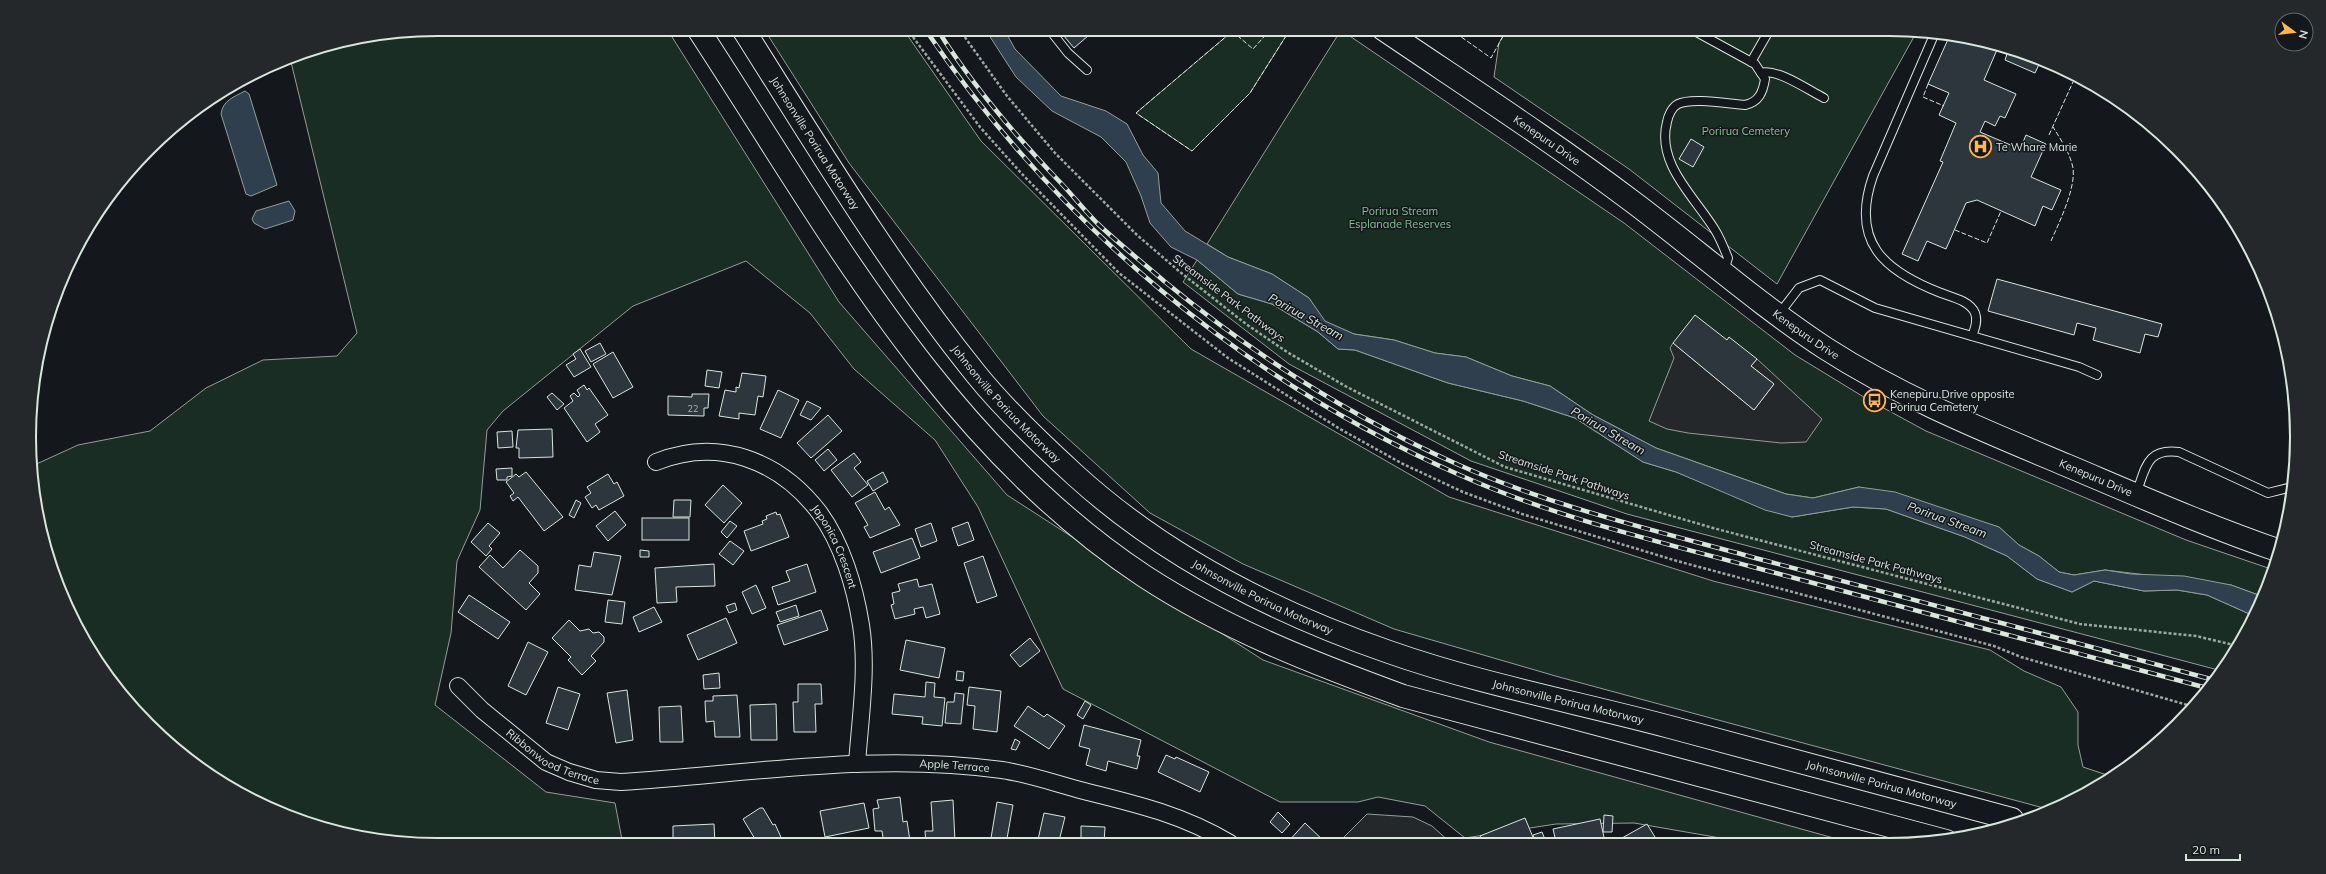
<svg xmlns="http://www.w3.org/2000/svg" width="2326" height="874" viewBox="0 0 2326 874" font-family="Mulish,sans-serif">
<style>
.green{fill:#1a2d24;stroke:#939e99}
.parking{fill:#24282b;stroke:#939e99}
.water{fill:#2f3f4d;stroke:#939e99}
.building{fill:#2c363c;stroke:#d8e6dc}
.lines{fill:none;stroke-linecap:round;stroke-linejoin:round}
.service-casing{stroke:#d8e6dc;stroke-width:10}
.minor-casing{stroke:#d8e6dc;stroke-width:18}
.secondary-casing{stroke:#d8e6dc;stroke-width:24}
.motorway-casing{stroke:#d8e6dc;stroke-width:24}
.path{stroke:#9da8a2;stroke-width:2.5;stroke-dasharray:3 2;stroke-linecap:butt}
.service{stroke:#14181c;stroke-width:8}
.minor{stroke:#14181c;stroke-width:16}
.secondary{stroke:#14181c;stroke-width:22}
.motorway{stroke:#14181c;stroke-width:22}
.rail-casing{stroke:#d8e6dc;stroke-width:4.5}
.rail{stroke:#14181c;stroke-width:3;stroke-dasharray:9;stroke-linecap:butt}
.fence{stroke:#d8e6dc;stroke-width:1;stroke-dasharray:5 2;stroke-linecap:butt}
.labels{text-anchor:middle;stroke-width:3;stroke-linejoin:round;paint-order:stroke}
.number-label{font-size:9px;fill:#adbab4}
.park-label{font-size:11px;fill:#8ac095;stroke:#14181c}
.street-label{font-size:11px;fill:#d8e6dc;stroke:#14181c}
.poi-label{font-size:11px;fill:#d8e6dc;stroke:#14181c;text-anchor:start}
.water-label{font-size:12px;font-style:italic;fill:#d8e6dc;stroke:#14181c}
.rim{fill:none;stroke:#d8e6dc;stroke-width:2}
</style>
<rect width="100%" height="100%" fill="#14181c"/>
<g class="green">
<path d="M437 29H667L839 302 1007 495 1263 660 1489 742 1848 842H1732V840L1634 823 1556 824 1465 838 1425 806 1378 797 1358 802H1280L1063 689 978 507 935 440 854 369 810 313 746 261 633 306 503 411 487 430 480 510 457 561 451 633 435 705 546 792 615 803 623 845H437L331 831 256 803 189 761 130 706 98 663 60 593 37 517 30 467 78 445 150 431 206 388 263 360 337 356 357 333 290 58C337 37 387 34 437 29Z"/>
<polygon points="764,29 903,29 981,141 1191,349 1449,497 1713,581 1990,650 2024,671 2061,687 2078,712 2078,745 2083,767 2110,776 2069,803 2051,810 1559,677 1394,629 1243,564 1150,513 1043,416 849,163"/>
<polygon points="1235,29 1277,29 1286,36 1250,93 1192,151 1136,113"/>
<polygon points="1507,29 1889,29 1916,33 1777,284 1629,169 1494,77 1499,43"/>
<polygon points="1341,30 1624,223 1795,355 1867,399 1926,431 2186,540 2274,570 2264,597 2231,585 2105,570 2074,575 2059,572 2039,556 2019,545 1999,527 1859,487 1813,498 1786,494 1656,448 1593,415 1550,386 1512,376 1466,357 1435,353 1394,340 1354,334 1324,321 1309,298 1272,274 1228,257 1207,244"/>
<polygon points="1197,260 1238,294 1272,304 1318,332 1338,349 1355,350 1448,383 1523,401 1575,418 1643,462 1676,472 1792,517 1853,507 1886,509 1965,537 2007,556 2037,579 2072,592 2094,581 2144,591 2177,590 2207,595 2254,616 2228,663 2222,671 1627,514 1471,461 1289,364 1183,282"/>
</g>
<g class="parking">
<polygon points="1673,343 1754,410 1774,384 1751,366 1757,359 1822,419 1806,442 1781,443 1688,433 1667,429 1649,421 1674,358 1670,348"/>
<polygon points="1367,814 1413,817 1432,826 1451,843 1338,843"/>
</g>
<g class="water">
<polygon points="985,29 1004,29 1015,49 1061,96 1106,111 1127,124 1143,155 1158,173 1161,203 1185,231 1228,257 1272,274 1309,298 1325,321 1354,334 1394,340 1435,353 1466,357 1512,376 1550,386 1593,415 1656,448 1786,494 1813,498 1859,487 1895,492 1999,527 2019,545 2039,556 2059,572 2074,575 2105,570 2131,574 2184,576 2231,585 2264,597 2254,616 2207,595 2177,590 2144,591 2094,581 2072,592 2037,579 2007,556 1965,537 1886,509 1853,507 1792,517 1765,510 1676,472 1643,462 1575,418 1523,401 1448,383 1355,350 1338,349 1318,332 1272,304 1238,294 1197,260 1171,247 1150,223 1141,196 1126,162 1101,137 1052,111 1016,77"/>
<path d="M245 91 249 94 277 185 251 196 246 194 221 114C223 100 234 97 245 91Z"/>
<polygon points="289,201 295,211 293,220 265,229 254,223 252,219 256,211"/>
</g>
<g class="building">
<polygon points="1058,29 1096,29 1074,48"/>
<polygon points="1949,37 1999,45 1984,80 2016,94 2005,118 2000,116 1995,126 1985,121 1980,132 2020,149 2026,135 2046,144 2031,177 2061,190 2052,210 2043,206 2035,226 1977,200 1966,203 1946,249 1927,241 1918,261 1902,254 1943,162 1940,161 1956,123 1939,115 1949,93 1928,84"/>
<polygon points="2009,48 2041,60 2035,73 2005,60"/>
<polygon points="1691,139 1704,147 1693,167 1679,159"/>
<polygon points="1997,279 2162,324 2158,337 2145,334 2140,353 2093,340 2096,328 2077,323 2074,335 1988,311"/>
<polygon points="1695,315 1727,340 1729,337 1757,359 1751,366 1774,384 1754,410 1673,343"/>
<polygon points="600,343 606,354 591,362 585,351"/>
<polygon points="580,349 591,367 574,377 566,365 576,359 573,354"/>
<polygon points="613,352 633,387 613,398 593,364"/>
<polygon points="707,370 722,372 719,388 705,386"/>
<polygon points="742,373 766,376 763,397 758,396 755,415 739,413 739,419 719,416 725,390 736,392 736,387 739,388"/>
<polygon points="584,385 587,390 589,388 608,415 595,424 600,432 587,442 564,408 573,401 570,396 574,393 578,397 580,395 577,390"/>
<polygon points="778,390 799,400 781,438 760,429"/>
<polygon points="552,393 564,404 557,410 547,397"/>
<polygon points="692,394 709,394 708,408 704,408 704,416 668,415 668,396 692,397"/>
<polygon points="807,401 821,408 811,420 800,415"/>
<polygon points="828,415 842,431 811,458 797,443"/>
<polygon points="552,429 553,457 519,458 519,448 516,448 518,430"/>
<polygon points="512,431 513,447 498,448 497,432"/>
<polygon points="828,449 837,460 824,471 815,460"/>
<polygon points="854,453 861,462 854,468 868,485 852,497 831,470"/>
<polygon points="512,468 512,476 507,477 507,480 497,480 496,469"/>
<polygon points="526,472 563,517 544,531 518,497 513,501 510,496 514,493 506,482 516,474 519,477"/>
<polygon points="883,472 888,482 873,491 867,481"/>
<polygon points="608,474 614,484 617,482 624,496 599,510 596,505 592,508 585,497 591,493 587,487"/>
<polygon points="723,485 742,503 724,523 705,505"/>
<polygon points="875,492 885,510 889,507 900,525 870,538 864,527 868,525 855,503"/>
<polygon points="576,500 581,503 574,518 569,515"/>
<polygon points="674,500 691,500 690,517 673,517"/>
<polygon points="615,511 626,525 608,541 596,526"/>
<polygon points="776,512 777,515 780,514 789,537 751,551 744,531 763,524 762,521 767,519 766,516"/>
<rect x="642" y="518" width="47" height="22"/>
<polygon points="730,521 737,526 727,538 721,532"/>
<polygon points="968,522 974,540 958,546 952,528"/>
<polygon points="488,523 500,533 489,546 492,549 486,556 471,542"/>
<polygon points="931,523 937,541 921,547 915,529"/>
<polygon points="912,538 920,558 881,573 873,552"/>
<polygon points="730,541 744,551 733,565 719,554"/>
<polygon points="520,550 538,566 538,573 529,583 540,594 526,610 479,567 490,555 503,568"/>
<polygon points="640,550 649,551 649,557 640,557"/>
<polygon points="594,552 621,556 612,595 575,590 579,565 591,567"/>
<polygon points="983,556 997,596 977,603 964,563"/>
<polygon points="714,564 715,586 676,587 677,602 657,603 655,568"/>
<polygon points="807,564 816,592 778,605 772,587 790,581 786,571"/>
<polygon points="917,579 919,587 932,584 940,614 926,618 923,607 914,609 915,614 895,619 891,605 894,604 892,593 900,591 898,584"/>
<polygon points="756,585 766,608 752,614 742,592"/>
<polygon points="469,595 510,622 498,639 458,612"/>
<polygon points="608,600 625,602 622,624 605,622"/>
<polygon points="735,603 737,610 729,613 726,606"/>
<polygon points="796,605 799,616 780,622 776,612"/>
<polygon points="654,607 662,622 639,632 633,617"/>
<polygon points="821,610 828,630 784,645 777,625"/>
<polygon points="726,618 737,643 698,660 687,635"/>
<polygon points="569,620 580,631 589,629 593,633 599,632 604,637 604,642 591,656 596,661 582,675 568,660 571,657 552,638"/>
<polygon points="1030,638 1040,651 1020,667 1010,655"/>
<polygon points="906,640 945,648 939,678 900,670"/>
<polygon points="528,642 548,652 526,695 508,686"/>
<polygon points="957,671 964,672 963,681 956,680"/>
<polygon points="719,673 720,688 704,689 703,675"/>
<polygon points="926,682 935,683 934,697 945,698 942,726 922,724 923,717 892,714 894,694 925,697"/>
<polygon points="798,684 821,684 822,704 815,704 816,732 794,732 793,702 798,702"/>
<polygon points="558,687 580,694 568,730 546,723"/>
<polygon points="969,687 1001,691 997,732 973,729 975,706 967,705"/>
<polygon points="627,690 633,740 616,743 607,693"/>
<polygon points="955,693 964,694 961,724 945,723 947,702 954,702"/>
<polygon points="737,695 740,737 715,737 714,721 706,722 705,701 713,701 713,696"/>
<polygon points="1085,701 1091,705 1083,719 1077,715"/>
<polygon points="776,704 777,740 751,740 750,705"/>
<polygon points="681,706 683,742 660,742 659,707"/>
<polygon points="1028,706 1044,717 1047,714 1065,726 1049,749 1014,726"/>
<polygon points="1084,725 1141,740 1137,756 1140,756 1137,769 1108,761 1106,771 1086,765 1090,749 1079,746"/>
<polygon points="1015,739 1020,742 1016,750 1011,749"/>
<polygon points="1166,755 1175,759 1176,757 1209,772 1200,792 1158,772"/>
<polygon points="900,797 903,822 907,821 910,841 884,844 882,831 875,831 873,809 879,808 877,800"/>
<polygon points="953,800 955,842 926,844 925,831 933,831 931,802"/>
<polygon points="997,802 1013,805 1006,844 990,844"/>
<polygon points="864,803 869,828 825,837 820,811"/>
<polygon points="760,808 763,808 773,825 775,824 784,844 758,844 743,819"/>
<polygon points="1278,812 1290,824 1282,833 1270,822"/>
<polygon points="1044,813 1065,817 1059,841 1068,844 1037,844"/>
<polygon points="1604,815 1613,816 1612,832 1603,832"/>
<polygon points="1525,818 1535,842 1483,843 1480,836"/>
<polygon points="1600,819 1605,842 1556,842 1553,829"/>
<polygon points="1305,823 1326,843 1288,842"/>
<polygon points="714,824 715,844 673,844 673,826"/>
<polygon points="1647,824 1658,842 1624,842 1622,838"/>
<polygon points="1081,826 1105,827 1104,843 1081,843"/>
<polygon points="1542,832 1546,842 1536,842 1533,835"/>
</g>
<g class="lines">
<defs>
<g id="service">
<polyline points="1049,29 1068,53 1087,70"/>
<path d="M1691 29 1755 64 1765 79C1763 92 1759 102 1745 105 1729 104 1692 97 1678 104 1672 107 1668 116 1667 122 1656 164 1695 197 1715 230 1720 238 1724 248 1728 258L1724 271"/>
<path d="M1934 35 1873 176C1850 242 1884 271 1941 293 1952 297 1970 301 1975 313 1978 321 1975 329 1972 336"/>
<polyline points="1751,62 1770,29"/>
<path d="M1761 73C1777 68 1808 90 1824 98"/>
<polyline points="1779,314 1799,288 1820,280 1875,308 2079,367 2097,375"/>
<path d="M2136 494C2146 468 2146 448 2179 452L2268 493 2292 487"/>
</g>
<g id="minor">
<path id="s1" d="M656 462C718 437 779 460 819 512 842 543 855 587 861 625 868 669 860 719 857 764"/>
<path id="s2" d="M458 686 482 710 546 762 569 772 596 780 621 782C747 774 875 752 1002 770 1029 774 1057 784 1084 791 1137 804 1183 815 1230 843"/>
</g>
<g id="secondary">
<path id="s3" d="M1383 29C1467 86 1552 141 1633 202 1697 250 1758 304 1825 348 1901 397 1983 430 2066 465 2137 495 2207 526 2280 551"/>
</g>
<g id="motorway">
<path d="M698 29C827 226 943 443 1144 576 1225 629 1313 663 1403 696L1946 841"/>
<path id="s4" d="M743 29C817 146 889 266 976 374 1005 410 1041 444 1075 475 1164 556 1276 613 1389 652 1480 684 1576 702 1670 727 1784 757 1898 789 2012 819"/>
</g>
</defs>
<use href="#service" class="service-casing"/>
<use href="#minor" class="minor-casing"/>
<use href="#secondary" class="secondary-casing"/>
<use href="#motorway" class="motorway-casing"/>
<g class="path">
<polyline points="907,29 980,127 1021,173 1119,273 1228,358 1340,429 1403,464 1463,492 1522,514 1677,561 1994,646 2021,657 2191,706"/>
<polyline points="959,29 1007,96 1055,153 1137,235 1180,272 1246,324 1287,352 1347,387 1505,467 1713,528 2080,624 2196,636 2238,646"/>
</g>
<use href="#service" class="service"/>
<use href="#minor" class="minor"/>
<use href="#secondary" class="secondary"/>
<use href="#motorway" class="motorway"/>
<defs>
<g id="rail">
<path d="M925 29C1058 226 1244 381 1462 476 1555 517 1656 541 1753 567 1904 608 2056 647 2207 688"/>
<path d="M937 29C971 83 1013 133 1057 179 1071 193 1083 209 1097 223 1118 243 1142 262 1164 281 1255 356 1351 417 1459 465 1556 508 1661 532 1763 560 1913 600 2064 639 2214 680"/>
</g>
</defs>
<use href="#rail" class="rail-casing"/>
<use href="#rail" class="rail"/>
<g class="fence">
<polyline points="1235,29 1136,113 1192,151 1250,93 1286,36 1277,29"/>
<polyline points="1450,29 1491,58 1507,29"/>
<polyline points="1232,31 1253,49 1271,29"/>
<polyline points="1928,84 1923,97 1944,106"/>
<polyline points="2049,135 2073,82"/>
<polyline points="1955,230 1987,243 2001,211"/>
<path d="M2051 241C2059 223 2076 188 2073 168 2070 153 2061 140 2053 127"/>
</g>
</g>
<defs>
<symbol id="hospital-ring" viewBox="-11 -11 22 22"><circle r="9.5" fill="#14181c" stroke="#ffb74d" stroke-width="1.5"/><path d="M-5-5h3v3.5h4V-5h3V5h-3V1.5h-4V5h-3Z" fill="#ffb74d"/></symbol>
<symbol id="bus-ring" viewBox="-11 -11 22 22"><circle r="9.5" fill="#14181c" stroke="#ffb74d" stroke-width="1.5"/><path d="M-5-6H5V4H4V6H2V4H-2V6H-4V4H-5ZM-3.5-4V0h7V-4ZM-3.5 1.2v1.5H-2V1.2ZM2 1.2v1.5H3.5V1.2Z" fill="#ffb74d"/></symbol>
</defs>
<g fill-rule="evenodd">
<use href="#hospital-ring" x="1968" y="134" width="25" height="25"/>
<use href="#bus-ring" x="1862" y="388" width="25" height="25"/>
</g>
<g class="labels">
<g class="number-label">
<text x="693" y="412">22</text>
</g>
<g class="park-label">
<text x="1746" y="135">Porirua Cemetery</text>
<text x="1400" y="215">Porirua Stream<tspan x="1400" dy="13">Esplanade Reserves</tspan></text>
</g>
<g class="street-label">
<text dy="4" stroke="none"><textPath href="#s3" startOffset="198">Kenepuru Drive</textPath></text>
<text dy="4" stroke="none"><textPath href="#s4" startOffset="135">Johnsonville Porirua Motorway</textPath></text>
<text transform="translate(1229 298) rotate(37)" y="4">Streamside Park Pathways</text>
<text dy="4" stroke="none"><textPath href="#s3" startOffset="522">Kenepuru Drive</textPath></text>
<text dy="4" stroke="none"><textPath href="#s4" startOffset="459">Johnsonville Porirua Motorway</textPath></text>
<text transform="translate(1564 475) rotate(18)" y="4">Streamside Park Pathways</text>
<text dy="4" stroke="none"><textPath href="#s3" startOffset="846">Kenepuru Drive</textPath></text>
<text dy="4" stroke="none"><textPath href="#s1" startOffset="222">Japonica Crescent</textPath></text>
<text transform="translate(1876 562) rotate(15)" y="4">Streamside Park Pathways</text>
<text dy="4" stroke="none"><textPath href="#s4" startOffset="783">Johnsonville Porirua Motorway</textPath></text>
<text dy="4" stroke="none"><textPath href="#s4" startOffset="1107">Johnsonville Porirua Motorway</textPath></text>
<text dy="4" stroke="none"><textPath href="#s2" startOffset="120">Ribbonwood Terrace</textPath></text>
<text dy="4" stroke="none"><textPath href="#s2" startOffset="529">Apple Terrace</textPath></text>
<text dy="4" stroke="none"><textPath href="#s4" startOffset="1431">Johnsonville Porirua Motorway</textPath></text>
</g>
<g class="poi-label">
<text x="1996" y="151">Te Whare Marie</text>
<text x="1890" y="398">Kenepuru Drive opposite<tspan x="1890" dy="13">Porirua Cemetery</tspan></text>
</g>
<g class="water-label">
<text transform="translate(1306 317) rotate(29)" y="4">Porirua Stream</text>
<text transform="translate(1608 431) rotate(30)" y="4">Porirua Stream</text>
<text transform="translate(1947 520) rotate(20)" y="4">Porirua Stream</text>
</g>
</g>
<path d="M0 0H2326V874H0ZM437 36H1889A401 401 0 0 1 2290 437V437A401 401 0 0 1 1889 838H437A401 401 0 0 1 36 437V437A401 401 0 0 1 437 36Z" fill="#24282b" fill-rule="evenodd"/>
<path class="rim" d="M437 36H1889A401 401 0 0 1 2290 437V437A401 401 0 0 1 1889 838H437A401 401 0 0 1 36 437V437A401 401 0 0 1 437 36Z"/>
<g transform="translate(2294 32) rotate(105)"><circle r="19" fill="#14181c" stroke="#626a69"/>
<path d="M0-3L7 15L0 10L-7 15Z" fill="#ffb74d"/>
<text y="-6" font-size="11" font-weight="bold" text-anchor="middle" fill="#d8e6dc">N</text>
</g>
<path d="M2186 854v6h54v-6" fill="none" stroke="#d8e6dc" stroke-width="2"/>
<text x="2192" y="854" font-size="12" fill="#d8e6dc" stroke="#14181c" stroke-width="3" paint-order="stroke">20 m</text>
</svg>
